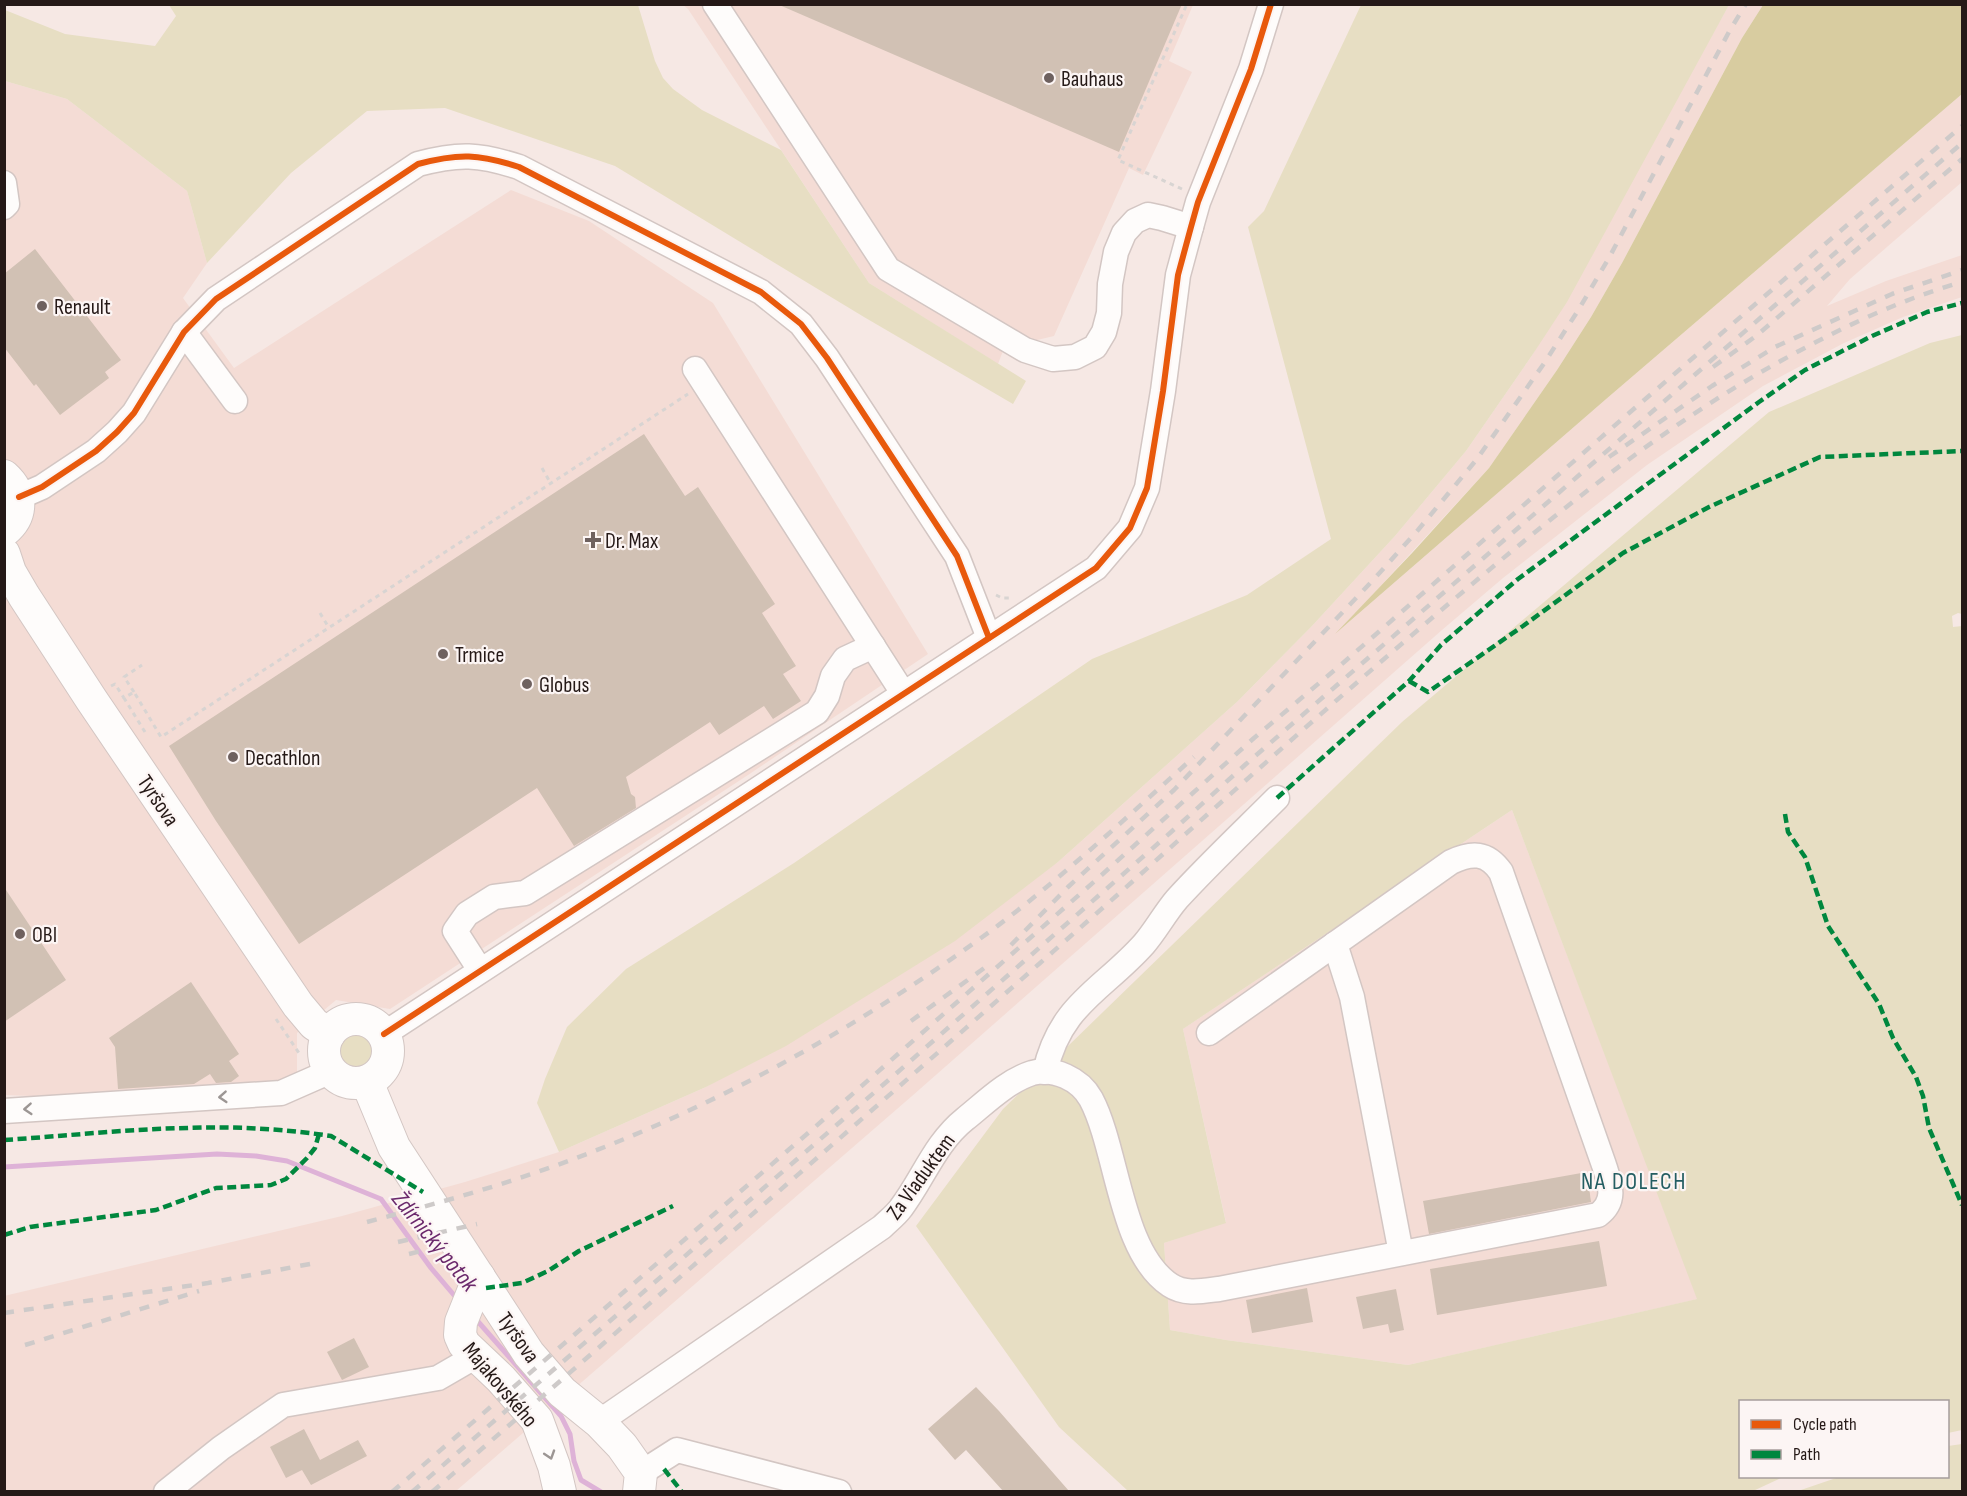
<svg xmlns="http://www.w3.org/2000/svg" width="1967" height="1496" viewBox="0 0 1967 1496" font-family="'Sofia Sans Condensed',sans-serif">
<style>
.built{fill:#f4dcd5}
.green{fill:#e7dec3;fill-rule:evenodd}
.forest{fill:#d8cca0}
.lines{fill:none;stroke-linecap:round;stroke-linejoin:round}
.stream{stroke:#deb2d7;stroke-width:5}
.building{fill:#d1c1b4}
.minor-casing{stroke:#d3c6c3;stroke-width:27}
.major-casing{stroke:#d3c6c3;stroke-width:34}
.path{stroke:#d8d4d2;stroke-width:3;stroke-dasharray:4.5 4.5;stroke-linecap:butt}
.minor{stroke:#fefcfb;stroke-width:24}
.major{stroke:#fefcfb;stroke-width:32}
.rail{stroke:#cecac9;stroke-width:4.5;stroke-dasharray:10 10;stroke-linecap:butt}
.quiet{stroke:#00873e;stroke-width:4.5;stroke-dasharray:9 4.5;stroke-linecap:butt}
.cycleway-casing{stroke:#fcf5f4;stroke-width:10}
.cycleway{stroke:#e8590c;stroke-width:6}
.oneway{stroke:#9c9694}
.poi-dot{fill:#6e615f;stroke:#fcf5f4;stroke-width:2}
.labels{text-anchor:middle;stroke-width:4.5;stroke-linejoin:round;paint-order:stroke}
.poi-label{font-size:22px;fill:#251917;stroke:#fcf5f4;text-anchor:start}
.street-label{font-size:22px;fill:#251917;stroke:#fcf5f4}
.neighbourhood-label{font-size:24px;letter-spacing:1.5px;fill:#245e62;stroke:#fcf5f4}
.water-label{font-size:24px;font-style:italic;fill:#6b296c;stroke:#fcf5f4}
</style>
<rect width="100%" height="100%" fill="#f6e8e4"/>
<g class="built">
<polygon points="683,5 1193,5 1169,61 1192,72 1143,175 1129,168 1054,336 1004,348 998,364 869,283 688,9"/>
<polygon points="1729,5 1763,5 1742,38 1622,263 1591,317 1557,370 1489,468 1342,628 1605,400 1962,94 1962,182 1850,279 1827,306 1886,281 1962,255 1962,297 1903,317 1844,343 1763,386 1647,465 1503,578 1442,630 912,1096 456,1491 5,1491 4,1296 342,1216 465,1182 559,1152 706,1087 1058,862 1238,701 1312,626 1395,536 1466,451 1533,354"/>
<polygon points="5,81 67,99 187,191 207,263 183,298 234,368 511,190 589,221 713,303 928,654 748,775 390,1009 336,1000 297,1033 297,1075 253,1088 108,1099 5,1095"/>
<polygon points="1512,810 1698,1299 1408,1365 1226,1340 1170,1330 1164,1243 1226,1222 1183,1029"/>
</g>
<g class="green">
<polygon points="169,5 638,5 655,61 663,78 673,89 702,110 781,150 869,283 1026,381 1013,404 864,317 615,166 445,108 367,111 291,173 207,263 187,191 67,99 5,81 5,10 65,34 155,46 176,16"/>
<polygon points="1361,5 1729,5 1567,302 1533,354 1466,451 1395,536 1312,626 1238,701 1058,862 955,941 786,1046 706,1087 559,1152 537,1103 545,1079 567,1027 626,969 794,863 1092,659 1247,595 1331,539 1248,227 1264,211"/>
<path d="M1962 335V614L1958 613 1952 616 1953 627 1962 626V1430L1948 1433V1402H1740V1476L1783 1477 1753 1491H1128L1059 1427 916 1226 1003 1109 1402 722 1769 412 1930 343ZM1512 810 1697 1299 1408 1365 1226 1340 1170 1330 1164 1243 1226 1223 1183 1029Z"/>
<circle cx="356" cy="1053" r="19"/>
<polygon points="1962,1444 1962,1491 1798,1491 1839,1477 1948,1476 1948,1446"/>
</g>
<polygon class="forest" points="1763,5 1962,5 1962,94 1605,400 1335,634 1413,552 1489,468 1557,370 1591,317 1622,263 1742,38"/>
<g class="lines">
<g class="stream">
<polyline points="4,1167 217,1154 256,1156 287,1161 381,1199 431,1268 459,1301"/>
<polyline points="474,1317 561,1416 570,1434 574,1461 581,1480 601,1492"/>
</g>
</g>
<g class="building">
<polygon points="777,4 1182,4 1119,152"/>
<polygon points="35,249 121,360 105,372 109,378 60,415 36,384 34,386 4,347 4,274"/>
<polygon points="644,434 685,496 698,487 775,604 762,613 796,666 783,674 801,701 773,719 764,706 719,735 710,722 626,777 631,794 635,797 636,808 574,846 537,788 299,944 216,821 169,746"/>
<polygon points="4,887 66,980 4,1022"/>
<polygon points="191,982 239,1054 229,1061 239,1076 231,1082 216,1083 210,1074 194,1084 118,1089 115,1047 109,1038"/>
<polygon points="1587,1172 1591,1202 1429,1234 1423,1201"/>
<polygon points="1599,1241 1607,1286 1437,1315 1430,1269"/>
<polygon points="1307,1288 1313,1322 1252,1333 1246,1300"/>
<polygon points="1396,1289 1404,1330 1390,1333 1388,1324 1363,1329 1356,1297"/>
<polygon points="354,1338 369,1367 342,1380 327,1352"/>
<polygon points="976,1387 999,1411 1069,1491 1003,1491 966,1450 955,1460 928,1429"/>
<polygon points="304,1429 320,1460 358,1440 367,1456 311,1485 302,1470 286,1478 270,1447"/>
</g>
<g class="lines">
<defs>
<g id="minor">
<polyline points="715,4 888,269 1025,350 1053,359 1075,357 1095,347 1104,332 1109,313 1110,284 1116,252 1124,233 1135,221 1148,215 1162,218 1191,227"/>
<polyline points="4,183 7,204 4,207"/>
<polyline points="184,332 235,401"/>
<polyline points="695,369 903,693"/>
<path d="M19 497 42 487 96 451 117 432 134 413 184 332 216 299 418 164C459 153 479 154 519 167L761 292 801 324 827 358 957 556 989 638"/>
<polyline points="1335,944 1352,997 1401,1253"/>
<polyline points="480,970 455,931 467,914 494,897 525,893 817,712 827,696 833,676 845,659 873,646"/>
<polyline points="384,1034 1096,568 1130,528 1147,488 1163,391 1178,275 1191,227 1198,202 1251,69 1271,4"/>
<path d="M1045 1072C1060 1004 1103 990 1144 944 1156 930 1165 913 1177 899 1209 864 1244 831 1277 798"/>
<polyline points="4,1111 281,1093 331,1071"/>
<path d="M599 1422 882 1227C888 1221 896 1215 901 1208 923 1179 935 1143 965 1119 985 1103 1007 1081 1032 1073 1054 1067 1080 1079 1091 1099 1118 1150 1120 1252 1170 1285 1185 1295 1203 1291 1219 1289L1598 1215C1617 1201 1610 1184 1604 1165L1501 872C1487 852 1472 852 1451 862L1209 1033"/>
<polyline points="641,1473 677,1450 839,1492"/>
<polyline points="166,1492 221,1448 283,1405 438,1378 476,1356"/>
</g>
<g id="major">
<path d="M4 476C22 492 24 515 4 531"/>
<polyline points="4,554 10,572 24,596 91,699 298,1005 314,1024 329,1034"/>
<circle cx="356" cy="1051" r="32"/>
<polyline points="367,1082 394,1147 529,1354 562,1392 599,1422 622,1446 641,1473 639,1492"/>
<polyline points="479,1277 461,1322 460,1335 464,1344 501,1379 537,1420 554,1466 560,1492"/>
</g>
</defs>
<use href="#minor" class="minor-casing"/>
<use href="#major" class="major-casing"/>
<g class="path">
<polyline points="1182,189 1118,160 1187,4"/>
<polyline points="542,468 551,484"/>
<polyline points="996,595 1002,598 1012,598"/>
<polyline points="320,613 329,628"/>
<polyline points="111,686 115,684 124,698"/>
<polyline points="134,692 124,677 142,665"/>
<polyline points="145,732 124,698 134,692 161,737 688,394"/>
<polyline points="276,1019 301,1056"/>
</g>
<use href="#minor" class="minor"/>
<use href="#major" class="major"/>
<g class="rail">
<polyline points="1713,367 1756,336 1962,159"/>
<polyline points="1609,457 1712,386 1775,347 1892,294 1962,270"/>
<polyline points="1011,945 1068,887 1174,790 1375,578 1418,530 1477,459 1545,362 1579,309 1610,256 1730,30 1746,4"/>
<polyline points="911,1021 987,966"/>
<path d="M367 1222C412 1210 457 1198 501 1184 678 1128 843 1039 992 930 1063 877 1128 816 1194 757"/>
<polyline points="398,1242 477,1224"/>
<polyline points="409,1254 449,1244"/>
<polyline points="4,1313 208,1283 315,1263"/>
<polyline points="25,1345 199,1291"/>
<polyline points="392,1492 815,1127 1096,880 1254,738 1343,663 1621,420 1962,126"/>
<polyline points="412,1492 891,1078 1170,833 1246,764 1962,143"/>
<path d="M432 1492C663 1292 894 1092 1123 890 1238 787 1353 684 1471 585 1575 498 1680 414 1799 351 1851 323 1906 298 1962 282"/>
</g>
<g class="quiet">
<polyline points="1409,681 1428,692 1523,626 1623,553 1709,507 1820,457 1962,451"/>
<polyline points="1277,798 1409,681 1441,645 1518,579 1759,402 1805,370 1872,336 1927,312 1962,303"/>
<polyline points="1785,814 1788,832 1805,857 1828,926 1879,1004 1893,1038 1916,1077 1923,1096 1929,1128 1962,1205"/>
<path d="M4 1140C66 1136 127 1129 188 1128 236 1126 284 1129 331 1136L423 1192"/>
<polyline points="4,1235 30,1227 156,1210 216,1188 271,1185 286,1179 307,1158 315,1148 319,1134"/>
<polyline points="486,1288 522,1283 548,1271 579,1251 673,1206"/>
<polyline points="664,1469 682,1492"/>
</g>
<defs>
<g id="cycleway">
<path d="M19 497 42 487 96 451 117 432 134 413 184 332 216 299 418 164C459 153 479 154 519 167L761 292 801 324 827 358 957 556 989 638"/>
<polyline points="384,1034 1096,568 1130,528 1147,488 1163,391 1178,275 1191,227 1198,202 1251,69 1271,4"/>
</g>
</defs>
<use href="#cycleway" class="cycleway-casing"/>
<use href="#cycleway" class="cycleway"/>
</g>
<defs><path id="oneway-chevron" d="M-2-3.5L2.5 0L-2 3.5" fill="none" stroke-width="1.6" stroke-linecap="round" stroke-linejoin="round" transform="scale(1.5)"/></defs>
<g class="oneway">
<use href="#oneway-chevron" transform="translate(223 1097) rotate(176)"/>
<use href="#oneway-chevron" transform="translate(28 1109) rotate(176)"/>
<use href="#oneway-chevron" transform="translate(550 1455) rotate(72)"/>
</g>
<g class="poi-dot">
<circle cx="1049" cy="78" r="6"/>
<circle cx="42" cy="306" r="6"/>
<path d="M590 531h6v6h6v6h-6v6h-6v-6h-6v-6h6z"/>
<circle cx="443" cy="654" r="6"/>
<circle cx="527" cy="684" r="6"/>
<circle cx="233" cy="757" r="6"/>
<circle cx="20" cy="934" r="6"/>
</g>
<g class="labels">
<g class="poi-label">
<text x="1061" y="86">Bauhaus</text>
<text x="54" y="314">Renault</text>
<text x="605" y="548">Dr. Max</text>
<text x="455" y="662">Trmice</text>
<text x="539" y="692">Globus</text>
<text x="245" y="765">Decathlon</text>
<text x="32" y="942">OBI</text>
</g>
<g class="street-label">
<text transform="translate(159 800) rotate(56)" y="8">Tyršova</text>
<text transform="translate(920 1176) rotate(-54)" y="8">Za Viaduktem</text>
<text transform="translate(519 1337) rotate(55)" y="8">Tyršova</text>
<text transform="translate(501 1384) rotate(50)" y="8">Majakovského</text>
</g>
<g class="neighbourhood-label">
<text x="1634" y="1189">NA DOLECH</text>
</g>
<g class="water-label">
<text transform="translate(435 1241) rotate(51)" y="8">Ždírnický potok</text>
</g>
</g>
<rect width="1967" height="1496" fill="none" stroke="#251917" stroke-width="12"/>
<rect x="1739" y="1400" width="210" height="78" fill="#fcf5f4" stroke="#a69d9c" stroke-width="1.5"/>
<rect x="1751" y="1420" width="30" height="9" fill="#e8590c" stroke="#a69d9c" stroke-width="1.5"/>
<text x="1793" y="1430" font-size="18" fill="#251917">Cycle path</text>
<rect x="1751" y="1450" width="30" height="9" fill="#00873e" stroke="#a69d9c" stroke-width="1.5"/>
<text x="1793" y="1460" font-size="18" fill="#251917">Path</text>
</svg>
